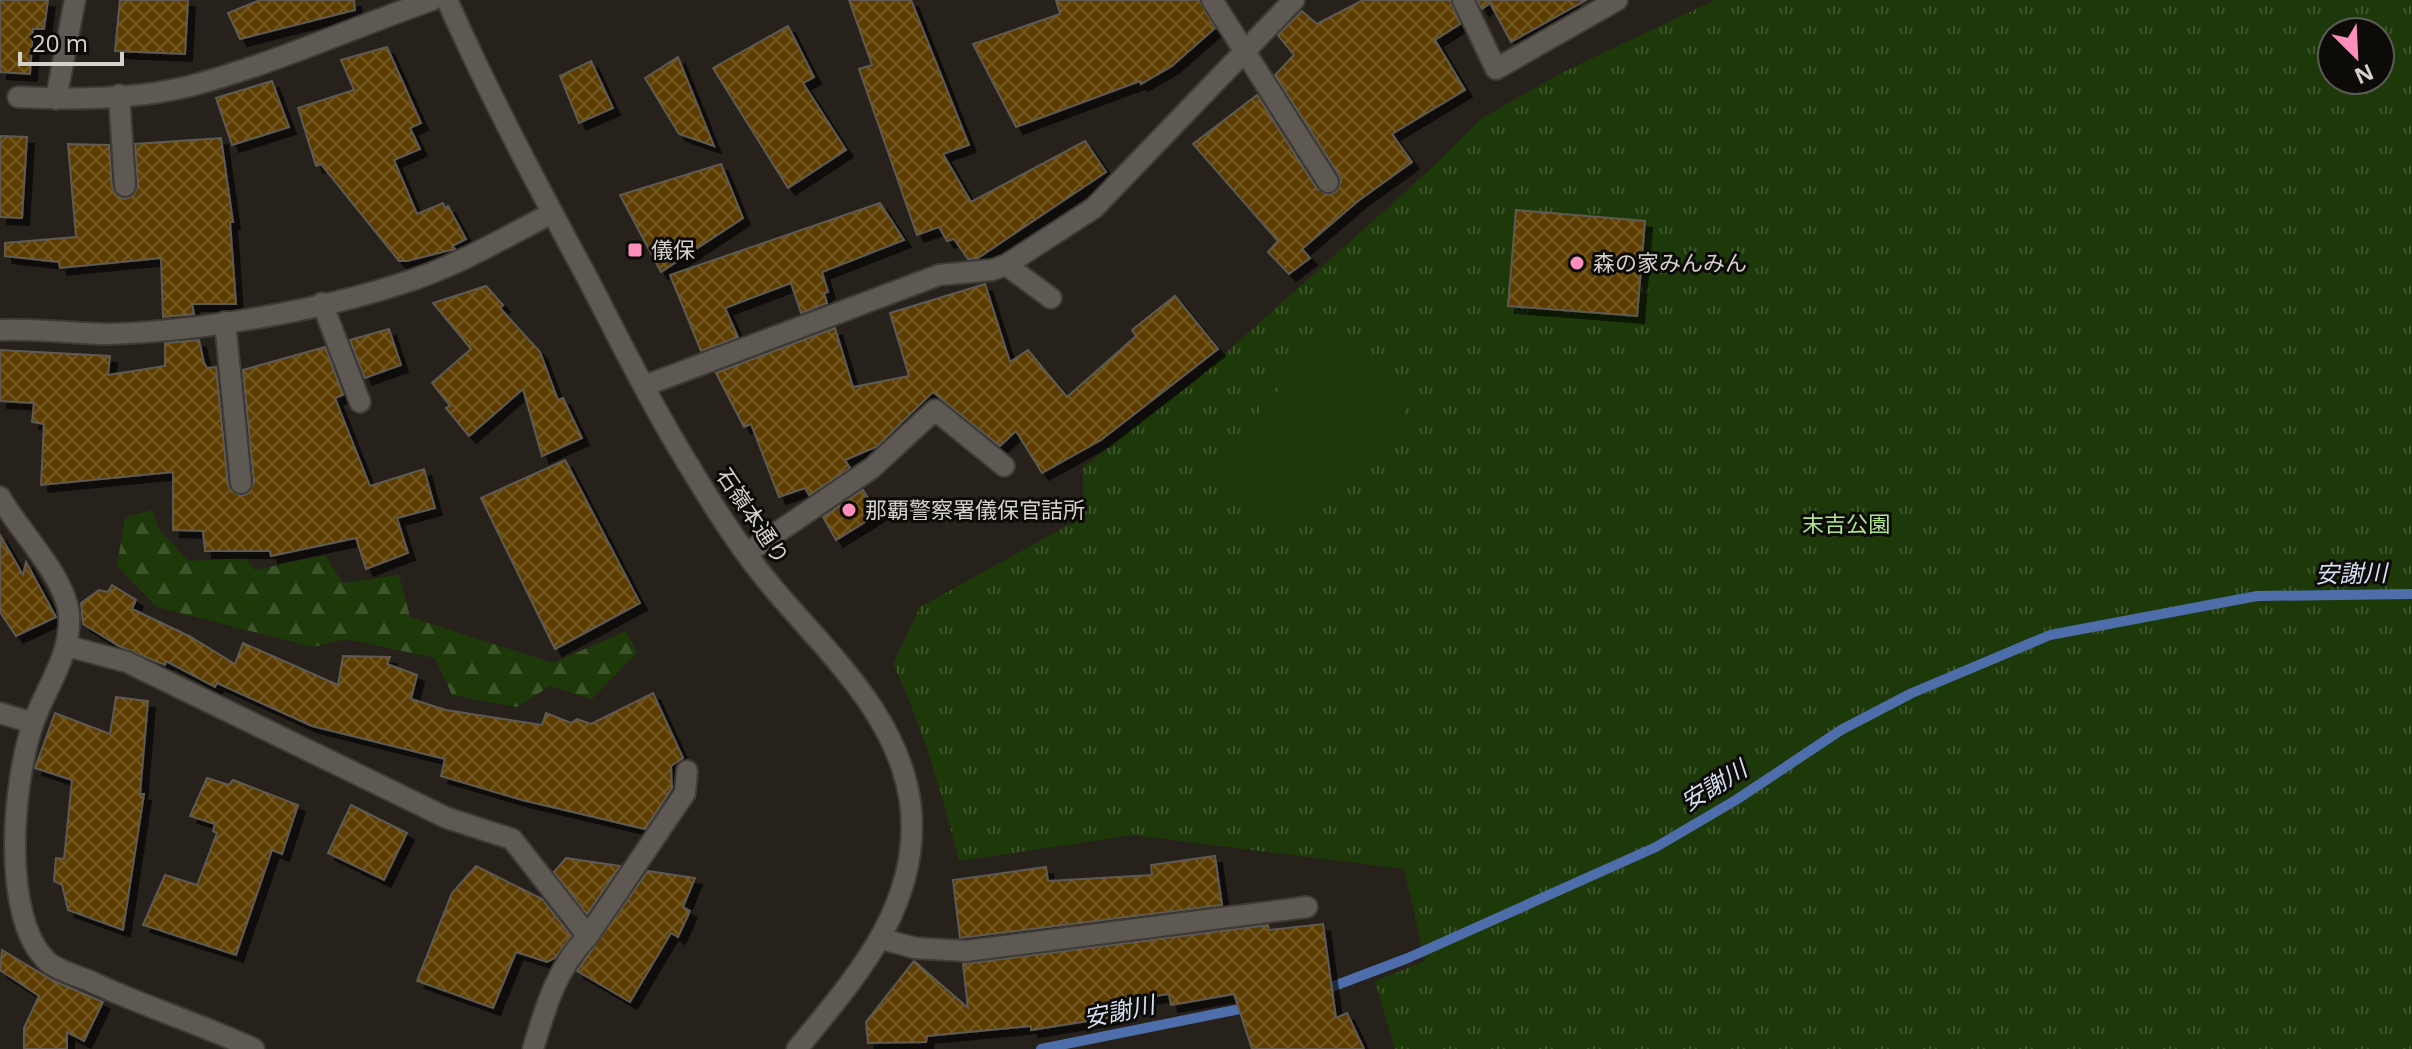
<svg xmlns="http://www.w3.org/2000/svg" width="2412" height="1049" viewBox="0 0 2412 1049" font-family="'Open Sans','Noto Sans JP',sans-serif">
<style>
.forest{fill:url(#forest-firs)}
.park{fill:url(#park-tufts);fill-rule:evenodd}
.pitch{fill:#1e3909}
.lines{fill:none;stroke-linecap:round;stroke-linejoin:round}
.stream{stroke:#4d6eaa;stroke-width:10}
.building{fill:url(#building-cross-hatch);stroke:#5f5a53;stroke-width:2;filter:url(#shadow)}
.street-casing{stroke:#3f3b36;stroke-width:24}
.secondary-casing{stroke:#3f3b36;stroke-width:24}
.street{stroke:#5e5952;stroke-width:20}
.secondary{stroke:#5e5952;stroke-width:20}
.poi-dot{fill:#fe8ebc;stroke:#0d0b08;stroke-width:3}
.labels{text-anchor:middle;stroke-width:6;stroke-linejoin:round;paint-order:stroke}
.poi-label{font-size:22px;fill:#d5d2ce;stroke:#0d0b08;text-anchor:start}
.street-label{font-size:22px;fill:#d5d2ce;stroke:#0d0b08}
.park-label{font-size:22px;fill:#aee68c;stroke:#0d0b08}
.water-label{font-size:24px;font-style:italic;fill:#d5dff1;stroke:#0d0b08}
</style>
<defs>
<pattern id="forest-firs" width="22" height="20" patternUnits="userSpaceOnUse" patternTransform="scale(2)"><rect width="22" height="20" fill="#1e3909"/><path d="M5 1l3.5 6h-7zM16 11l3.5 6h-7z" fill="#3e552c"/></pattern>
<pattern id="park-tufts" width="24" height="20" patternUnits="userSpaceOnUse" patternTransform="scale(2)"><rect width="24" height="20" fill="#1e3909"/><path d="M3 7l-1-3M5 7V3M7 7l1-3M15 17l-1-3M17 17v-4M19 17l1-3" fill="none" stroke="#3e552c"/></pattern>
<pattern id="building-cross-hatch" width="8" height="8" patternUnits="userSpaceOnUse" patternTransform="scale(2)"><rect width="8" height="8" fill="#5d3e00"/><path d="M0 0l8 8M0 8l8-8" fill="none" stroke="#735924"/></pattern>
<filter id="shadow"><feDropShadow dx="7" dy="7" stdDeviation="0" flood-color="#0009"/></filter>
</defs>
<rect width="100%" height="100%" fill="#26211b"/>
<polygon class="forest" points="152,510 159,529 188,561 245,558 255,570 325,555 343,583 399,575 410,617 553,663 626,631 637,652 592,699 550,686 517,707 452,695 435,658 346,639 313,647 157,607 117,566 125,517"/>
<path class="park" d="M1715 0H2412V1049H1395L1375 981 1425 961 1404 869 1133 835 959 861C942 793 923 727 893 664L920 607 1083 517V467L1190 385 1424 175 1482 118 1563 72ZM2332 32H2380V80H2332Z"/>
<polygon class="pitch" points="1340,332 1413,388 1389,450 1281,543 1215,465 1322,338"/>
<g class="lines">
<g class="stream">
<polyline points="1321,991 1408,958 1656,847 1736,800 1841,730 1912,693 2050,635 2257,596 2412,594"/>
<polyline points="1041,1049 1250,1007"/>
</g>
</g>
<g class="building">
<polygon points="0,0 48,0 44,29 33,29 30,74 0,72"/>
<polygon points="120,0 188,0 185,54 115,51"/>
<polygon points="260,0 354,0 355,10 240,39 228,13"/>
<polygon points="849,0 911,0 969,145 943,154 971,202 1085,141 1106,172 978,258 968,259 954,239 947,241 939,227 917,235 859,69 872,65"/>
<polygon points="1056,0 1199,0 1215,28 1172,66 1141,84 1140,81 1016,127 973,44 1060,14"/>
<polygon points="1363,0 1450,0 1460,24 1435,40 1465,90 1392,134 1412,162 1358,201 1302,249 1310,258 1289,274 1268,252 1278,241 1193,144 1257,95 1317,189 1328,195 1336,192 1341,182 1339,175 1275,75 1294,55 1278,35 1302,11 1317,24"/>
<polygon points="1477,0 1586,0 1511,42 1490,3 1482,9"/>
<polygon points="788,26 814,77 803,83 846,150 788,188 713,68"/>
<polygon points="387,47 421,123 410,128 420,149 394,160 417,214 443,203 445,208 448,206 466,239 452,246 455,249 407,261 399,261 321,164 316,166 298,108 354,90 341,60"/>
<polygon points="678,57 714,146 679,134 645,78"/>
<polygon points="591,61 613,108 579,123 560,76"/>
<polygon points="272,81 289,127 232,145 216,98"/>
<polygon points="0,136 27,137 22,218 0,217"/>
<polygon points="221,138 233,222 230,222 236,304 192,304 194,314 163,317 161,258 60,268 59,262 5,256 5,243 76,237 68,144 109,145 112,188 119,197 125,199 133,196 138,186 135,144"/>
<polygon points="721,164 743,218 661,272 620,195"/>
<polygon points="880,203 904,240 822,272 828,292 824,293 827,303 801,313 791,283 725,308 738,337 701,351 670,275"/>
<polygon points="1516,210 1645,221 1637,316 1508,306"/>
<polygon points="985,284 1010,362 1028,350 1067,397 1136,336 1132,330 1175,296 1218,349 1101,440 1042,473 1016,431 1000,446 933,392 876,447 845,460 850,468 809,495 805,488 779,497 751,424 744,427 716,373 835,328 853,387 909,376 890,313"/>
<polygon points="486,286 503,305 500,308 540,352 558,400 563,398 582,438 542,456 523,389 469,436 446,408 450,406 432,383 471,349 433,303"/>
<polygon points="389,329 401,365 365,378 350,340"/>
<polygon points="199,340 204,363 207,368 216,367 228,485 231,491 242,496 249,493 254,482 243,370 325,347 343,395 335,398 370,486 424,469 435,508 397,518 408,553 366,569 356,538 271,556 270,551 205,551 203,531 173,530 173,472 41,485 44,424 32,422 34,403 0,401 0,350 110,356 108,375 165,366 165,343"/>
<polygon points="565,460 640,603 555,649 481,498"/>
<polygon points="863,490 878,514 836,540 823,517"/>
<polygon points="0,535 23,575 26,562 56,617 16,636 0,612"/>
<polygon points="112,585 136,600 132,609 189,636 235,664 243,643 338,685 343,656 390,657 387,664 417,675 411,699 446,710 542,725 546,713 571,723 577,719 591,724 653,693 683,758 671,766 672,788 645,829 522,800 441,776 445,759 312,726 217,683 215,687 166,661 165,665 119,646 83,624 81,603 99,590 108,592"/>
<polygon points="116,697 148,701 140,794 144,794 123,930 68,910 62,885 54,881 56,858 64,859 72,780 35,768 55,713 110,734"/>
<polygon points="207,778 229,785 233,780 298,805 282,854 272,850 236,955 143,925 165,875 197,885 217,833 213,831 215,824 190,816"/>
<polygon points="351,805 407,833 384,880 328,853"/>
<polygon points="1215,856 1222,905 960,938 953,880 1046,867 1048,881 1152,875 1151,865"/>
<polygon points="566,858 620,866 587,914 554,872"/>
<polygon points="476,866 542,899 571,936 555,958 547,962 516,952 493,1008 417,981 452,893"/>
<polygon points="648,871 695,878 683,907 690,911 678,937 671,933 630,1002 577,971"/>
<polygon points="1323,924 1336,1018 1347,1013 1364,1049 1252,1049 1234,994 1171,1005 1169,994 1112,1002 1114,1017 1031,1030 1031,1026 927,1036 926,1042 868,1043 866,1022 914,961 968,1008 963,964 1261,926 1268,925 1269,930"/>
<polygon points="2,950 52,980 103,1002 84,1041 67,1032 67,1049 24,1049 24,1028 39,996 0,970"/>
</g>
<g class="lines">
<defs>
<g id="street">
<polyline points="1212,0 1328,182"/>
<polyline points="1463,0 1496,69 1617,0"/>
<polyline points="119,95 125,186"/>
<path d="M18 97C74 100 147 99 201 83 280 61 355 27 432 0"/>
<polyline points="56,99 75,0"/>
<polyline points="1006,265 1051,298"/>
<polyline points="322,303 360,402"/>
<polyline points="225,322 241,483"/>
<path d="M0 330C37 328 73 334 109 334 195 332 322 310 403 283 455 267 504 238 552 213"/>
<polyline points="644,386 939,275 992,270 1006,265 1094,208 1294,0"/>
<path d="M0 497C19 531 67 578 69 616 71 657 45 688 33 724 13 781 0 918 48 962 59 971 78 976 92 982 145 1007 201 1024 254 1049"/>
<polyline points="747,553 872,468 935,410 1004,466"/>
<path d="M67 646 127 662 447 818 512 839 588 936C556 969 546 1006 533 1049"/>
<polyline points="0,713 33,723"/>
<polyline points="588,936 685,793 687,771"/>
<polyline points="882,939 915,948 966,951 1307,907"/>
</g>
<path id="secondary" d="M447 0C490 97 540 190 590 283 618 337 645 392 676 444 703 489 731 536 764 577 821 648 901 713 911 809 920 907 855 978 797 1049"/>
</defs>
<use href="#street" class="street-casing"/>
<use href="#secondary" class="secondary-casing"/>
<use href="#street" class="street"/>
<use href="#secondary" class="secondary"/>
</g>
<g class="poi-dot">
<rect x="627" y="242" width="16" height="16" rx="4"/>
<circle cx="1577" cy="263" r="8"/>
<circle cx="849" cy="510" r="8"/>
</g>
<g class="labels">
<g class="poi-label">
<text x="651" y="258">儀保</text>
<text x="1593" y="271">森の家みんみん</text>
<text x="865" y="518">那覇警察署儀保官詰所</text>
</g>
<g class="street-label">
<text transform="translate(753 516) rotate(56)" y="8">石嶺本通り</text>
</g>
<g class="park-label">
<text x="1846" y="532">末吉公園</text>
</g>
<g class="water-label">
<text transform="translate(2351 574) rotate(-1)" y="8">安謝川</text>
<text transform="translate(1714 786) rotate(-32)" y="8">安謝川</text>
<text transform="translate(1119 1012) rotate(-12)" y="8">安謝川</text>
</g>
</g>
<g transform="translate(2356 56) rotate(156)"><circle r="38" fill="#0d0b08" stroke="#5d5b57" stroke-width="2"/>
<path d="M0-6L14 30L0 20L-14 30Z" fill="#fe8ebc"/>
<text y="-12" font-size="22" font-weight="bold" text-anchor="middle" fill="#d5d2ce">N</text>
</g>
<path d="M20 52v12h102v-12" fill="none" stroke="#d5d2ce" stroke-width="4"/>
<text x="32" y="52" font-size="24" fill="#d5d2ce" stroke="#0d0b08" stroke-width="6" paint-order="stroke">20 m</text>
</svg>
